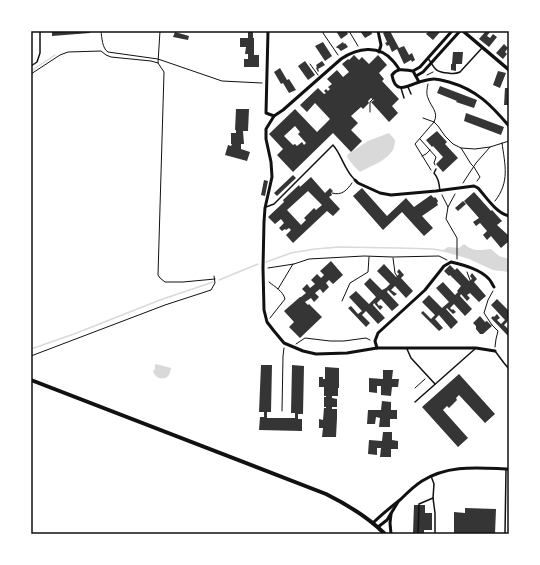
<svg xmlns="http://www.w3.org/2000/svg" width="540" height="565" viewBox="0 0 540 565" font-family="'Sofia Sans Condensed',sans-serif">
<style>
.water{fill:#d9d9d9}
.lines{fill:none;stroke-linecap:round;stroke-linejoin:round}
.stream{stroke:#d9d9d9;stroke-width:1.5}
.building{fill:#353535;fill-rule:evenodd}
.path{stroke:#111;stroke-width:1}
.service{stroke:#111;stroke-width:1.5}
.minor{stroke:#111;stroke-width:3}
.tertiary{stroke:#111;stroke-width:3.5}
.secondary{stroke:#111;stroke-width:4}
.neatline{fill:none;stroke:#111;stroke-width:1.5}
</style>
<rect width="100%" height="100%" fill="#fff"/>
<g class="water">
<path d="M389 133 395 140C395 144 394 147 393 150 386 161 371 166 360 172L353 165 347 157 348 154 368 141Z"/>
<path d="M464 244C474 252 478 250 491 249L499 256 509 259V272L493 270 469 259 442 251 448 247 459 248Z"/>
<path d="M156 364 171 368C171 369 170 373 169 375 165 381 155 379 153 371L155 369V365Z"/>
</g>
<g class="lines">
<g class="stream">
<polyline points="31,71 55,55"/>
<polyline points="266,262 291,253 315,249 339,247 398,248 433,249 444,251"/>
<polyline points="219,280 258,264"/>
<polyline points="31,349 74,334 160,300 213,282"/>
</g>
</g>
<g class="building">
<polygon points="52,31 90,31 90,33 52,36"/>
<polygon points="248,31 253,31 253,38 254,38 254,55 259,55 259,67 244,67 244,59 248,59 248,54 245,54 246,47 240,47 240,38 248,38"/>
<polygon points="336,31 346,31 348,34 341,39"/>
<polygon points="360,31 371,31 372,34 365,38"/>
<polygon points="386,31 390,31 399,48 404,46 409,55 412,53 415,60 412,62 411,60 404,64 397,49 392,52 389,45 387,46 385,43 387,42 383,33"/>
<polygon points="429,31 439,31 440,32 433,40 426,34"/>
<polygon points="486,31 490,32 487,36 490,38 493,34 497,37 489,47 479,39"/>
<polygon points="175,32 189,36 188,40 173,37"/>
<polygon points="323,42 332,56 325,61 315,46"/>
<polygon points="343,42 344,44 345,43 348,47 341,51 338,48 337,48 336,47"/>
<polygon points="504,44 508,48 505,52 507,54 503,59 496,53"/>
<polygon points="453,52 463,52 462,64 456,64 456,71 451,70 451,64 452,64"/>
<path d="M354 55 359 60 362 57 369 64 378 55 387 65 379 73 384 79 382 81 399 99 392 106 398 113 389 122 371 102 374 100 371 98 368 101 369 103 363 109 361 107 351 116 358 123 351 130 362 141 351 152 333 133 293 172 277 155 283 149 269 134 295 109 317 132 330 119 315 103 307 112 300 105 318 88 324 94 326 93 324 91 326 89 328 91 330 89 328 87 332 84 327 79 337 70 343 77 349 72 342 64 348 59 349 60ZM295 126 300 132 298 134 306 143 304 145 302 142 297 146 295 144 293 145 284 136Z"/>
<polygon points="305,61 315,75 308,80 298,66"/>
<polygon points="322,61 325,65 318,69 319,71 318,72 316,68 317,67 316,65"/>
<polygon points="280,68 287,80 289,79 296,90 289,93 283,83 281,84 274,72"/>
<polygon points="498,71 506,73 500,88 493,85"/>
<polygon points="440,86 477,100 474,108 456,102 457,101 437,93"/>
<polygon points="505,88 509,88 509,105 504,105"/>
<polygon points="236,109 249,109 248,131 243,131 244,144 241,144 241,149 250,152 247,161 225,155 228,145 231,146 232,144 231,144 231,133 236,133 236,130 235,130"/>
<polygon points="466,113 504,127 501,135 464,121"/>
<polygon points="437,131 447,142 445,144 458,158 443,172 436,164 443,157 433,146 432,147 426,140"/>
<polygon points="293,175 296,178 277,196 274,193"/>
<path d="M311 177 325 193 330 188 333 191 331 193 332 195 329 197 340 209 333 216 327 211 293 243 286 235 291 230 289 228 286 230 285 229 282 231 279 228 284 223 281 219 275 224 268 217 284 202 283 200 299 185 300 187ZM308 191 322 205 316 210 314 208 304 218 306 220 301 225 287 210Z"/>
<polygon points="264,180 268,181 265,196 261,195"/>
<polygon points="362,188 387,216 406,198 414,207 431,195 434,198 435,197 436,198 438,201 437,203 438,205 422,216 433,228 424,236 402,212 383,230 353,196"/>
<polygon points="474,192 491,211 492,210 502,221 497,225 509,236 509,241 501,248 491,236 487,240 483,235 487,231 480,223 476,226 473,222 479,218 464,201"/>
<polygon points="463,201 466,204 458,211 455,208"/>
<polygon points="331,261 343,275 333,284 329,280 326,283 329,287 323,293 320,289 315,293 319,297 314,302 311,298 305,302 308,305 309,304 322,317 300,338 289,327 294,322 284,311 300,297 301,297 306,293 302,289 307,284 310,288 315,284 311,280 317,274 321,278 324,275 320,271"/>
<polygon points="384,264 396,277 399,274 397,272 399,269 404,275 401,278 413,291 406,298 395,286 391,290 397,294 394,296 388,290 387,292 399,305 392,311 381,299 377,303 379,306 380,305 383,307 380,310 374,303 373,305 385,318 378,324 366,311 362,315 370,323 366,327 348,308 351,306 358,314 362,311 349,297 356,291 369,304 376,297 364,284 370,278 382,290 386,288 390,284 377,271"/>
<polygon points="450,265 455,270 457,268 469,281 472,279 470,276 472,273 477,279 474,282 486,296 479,302 470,293 467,295 470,298 467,301 461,294 460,296 472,309 465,316 454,304 450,308 452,310 453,309 456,312 453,314 447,308 446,309 458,322 451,329 439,315 435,319 443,328 439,331 421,313 423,311 431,319 435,315 422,302 429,295 442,308 449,302 436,288 443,282 455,295 458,292 457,291 461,286 450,275 449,276 444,271"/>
<polygon points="497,299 509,311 509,322 508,321 504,325 508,329 509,328 509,337 491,318 493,316 494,317 497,314 500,318 497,320 501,324 505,320 491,305"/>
<polygon points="480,316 485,322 487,321 492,326 483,334 480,334 476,329 476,326 473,323"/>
<polygon points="261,365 272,365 271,412 267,412 267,418 295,418 295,413 291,413 292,365 304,366 303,414 298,414 298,419 302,419 302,431 259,430 260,417 264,417 264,412 259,412"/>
<polygon points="325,367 339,368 339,388 338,388 338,396 332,396 332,398 337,399 337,407 332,407 332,409 337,409 337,418 336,437 322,437 323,428 319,428 319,419 323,420 324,408 326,408 326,407 324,407 324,397 326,397 326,396 324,396 324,387 319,387 319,377 323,377 323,379 325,379"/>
<polygon points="383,370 393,370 392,379 399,379 398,387 392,387 391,396 381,395 381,386 377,386 377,393 369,392 369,378 383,379"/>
<polygon points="459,374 495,414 485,423 459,395 456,398 457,400 449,408 447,406 443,410 468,438 458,447 422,407"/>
<polygon points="382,401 391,402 391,410 397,410 397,419 390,419 390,427 379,427 380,418 376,417 375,424 367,424 368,410 381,410"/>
<polygon points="383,432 392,432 392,440 398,441 398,449 391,449 391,457 380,457 381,448 377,448 377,455 368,454 369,440 382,441"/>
<polygon points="414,505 425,505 425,513 432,513 432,530 424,530 424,533 413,533"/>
<polygon points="465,508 496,509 495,534 454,534 454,512 465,513"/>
</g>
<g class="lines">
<g class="path">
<path d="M101 31C102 38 102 48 108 52L158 59 222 81 262 83"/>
<polyline points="160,31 158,63 164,72 158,275 160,278 165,282 183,282 215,279"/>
<polyline points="324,31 323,33 338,55"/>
<polyline points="349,31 358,46"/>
<polyline points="310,64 318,75"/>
<polyline points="31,74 60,55 68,52 101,51 106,55 111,57 151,61 158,63"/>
<polyline points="427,75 433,72"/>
<path d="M428 84C427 89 426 94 428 98 431 107 439 112 434 122L438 126 445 136 453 144 461 148 471 164 474 167 480 177 477 181"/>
<polyline points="370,112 370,102 373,99"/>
<polyline points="423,118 434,122 415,144 431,170"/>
<polyline points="420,139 436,157 434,163 435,165"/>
<polyline points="461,148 475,149 490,147"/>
<polyline points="422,156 426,154 430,150"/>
<polyline points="463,183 476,163 490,147 509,141"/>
<path d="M332 193C342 196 347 190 352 183"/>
<polyline points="442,195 448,207 446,219 457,238 457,259"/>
<path d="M495 201C510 182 505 165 502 143"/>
<polyline points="448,207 455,194"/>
<polyline points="393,258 395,273 397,276"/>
<polyline points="268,268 294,264 309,259 364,256 393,257 439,256 447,260"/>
<polyline points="467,272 470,280"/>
<path d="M269 282C275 287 283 291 285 299L270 318"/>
<polyline points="278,289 293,264"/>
<polyline points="493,291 488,300 484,313 492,325 498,331 496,339 495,347"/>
<polyline points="342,301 350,283 368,272 369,257"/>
<polyline points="296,344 305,338 330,341 344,341 366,338 370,340"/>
<polyline points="31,356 165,305 211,290 215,283 214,276"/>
<polyline points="415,388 425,379"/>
<polyline points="282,411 283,356 284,348"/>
</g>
<g class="service">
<path d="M428 58C435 69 435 72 448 73 453 74 456 74 460 72L482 48"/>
<polyline points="31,66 37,62 40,53 40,31"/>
<polyline points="408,87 411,94"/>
<polyline points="401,88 404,98"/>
<path d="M436 169 434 173C439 179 439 184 440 191"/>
<path d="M266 207 274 204 333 145C342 155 344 170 355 180"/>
<polyline points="407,349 411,358 435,384"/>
<polyline points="495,351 504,363 509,369"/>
<polyline points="415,402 476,348"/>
<polyline points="431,476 434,484 433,498 435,513 435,534"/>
<polyline points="418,534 419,504 433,498"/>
<polyline points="505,534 506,470"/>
</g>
<g class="minor">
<polyline points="268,31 266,113 274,116 266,129 266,139 271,162 272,177 265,208 264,222 263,268 264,310 267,322 274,331 284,343 303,351 316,354 347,353 377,348 476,348 495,351"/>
<polyline points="378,31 381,45 379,52"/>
<path d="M413 71 419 82C406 87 395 94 392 75 398 67 404 70 413 71L420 67 452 31"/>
<polyline points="416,76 423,72 460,31"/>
<path d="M419 82C424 81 429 79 434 79 439 79 444 81 449 82 477 90 491 105 509 126"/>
<path d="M274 116 283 110 341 59C357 48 379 44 393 61 395 63 397 66 399 69"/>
<path d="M355 180 358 183 380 193 391 195 436 191 474 186 478 188C487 198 496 213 509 216"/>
<path d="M377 348 375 341 378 333 425 290 444 266 451 262C463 265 480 269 489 279 491 281 492 284 494 287"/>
<path d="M373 523C382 514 391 507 401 499 408 492 414 486 422 481 449 464 479 468 509 469"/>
<polyline points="378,527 387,520 398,502"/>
<polyline points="391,534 390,523 391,514"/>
</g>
<polyline class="tertiary" points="463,31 509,70"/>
<path class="secondary" d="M31 380 326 494C348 505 368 517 385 534"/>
</g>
<rect width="540" height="565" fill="none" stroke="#ffffff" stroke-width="64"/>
<rect x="32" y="32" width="476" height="501" class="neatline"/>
</svg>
